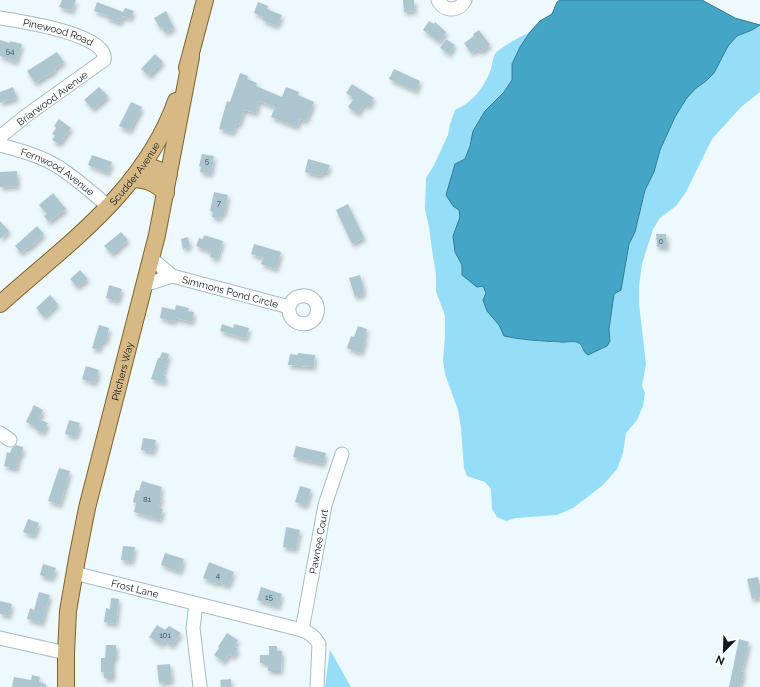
<svg xmlns="http://www.w3.org/2000/svg" width="760" height="687" viewBox="0 0 760 687" font-family="Raleway,sans-serif">
<style>
.green{fill:#96ddf7}
.water{fill:#44a5c6;stroke:#347b93}
.building{fill:#adc7d1;filter:url(#shadow)}
.lines{fill:none;stroke-linecap:round;stroke-linejoin:round}
.minor-casing{stroke:#a3bdc7;stroke-width:15}
.major-casing{stroke:#7e632b;stroke-width:18}
.minor{stroke:#fff;stroke-width:13}
.major{stroke:#d6b984;stroke-width:16}
.labels{text-anchor:middle;stroke-width:3;stroke-linejoin:round;paint-order:stroke}
.number-label{font-size:8px;fill:#37444a}
.street-label{font-size:10px;fill:#10191d;stroke:#fff}
</style>
<defs>
<filter id="shadow"><feDropShadow dx="2" dy="3.5" stdDeviation="2" flood-color="#0004"/></filter>
</defs>
<rect width="100%" height="100%" fill="#eef9fd"/>
<g class="green">
<path d="M760 25V92L741 107 712 139 686 192 676 206 660 218 653 229 642 264 639 287V304L646 364 642 386 645 393 643 406 637 420 626 433 623 453 617 469 603 485 573 508 557 515 516 518 506 521 497 517 492 509 491 489 485 482 467 476 464 468 461 428 458 410 445 374 443 361 445 337V316L436 291V274L432 250 429 227 425 209 426 178 434 165 448 135 450 124 455 110C473 102 484 88 491 69 492 65 493 57 495 54 500 47 522 36 530 32L520 47 512 64V80L504 92 485 111 473 131 470 146 465 159 455 164 446 195 453 206 459 210 460 217 453 236 455 252 462 265 483 286 486 293 487 311 499 325 504 336C522 340 542 342 561 343 567 343 573 341 579 343L581 348 588 355 604 348 610 341 609 329 614 294 621 290 629 244 635 232 645 190 654 172 660 150 675 117 686 99 695 89 706 81 714 73 728 46 737 36 752 30Z"/>
<polygon points="330,650 351,687 325,687"/>
</g>
<path class="water" d="M560 0H702L735 18 760 25 752 30 737 36 728 46 714 73 706 81 695 89 686 99 675 117 660 150 654 172 645 190 635 232 629 244 621 290 614 294 609 329 610 341 607 346 588 355C582 351 583 346 579 343 574 340 565 343 560 342 541 341 522 340 504 336L499 325 487 311 483 300 486 293 483 286 477 287 462 275V265L455 252 453 236 460 217 459 210 453 206 446 195 455 164 465 159 470 146 473 131 485 111 504 92 512 80V64L520 47 530 32 540 21 552 14 557 2Z"/>
<g class="building">
<polygon points="62,0 76,0 72,11 59,7"/>
<polygon points="403,0 414,0 415,11 404,12"/>
<polygon points="97,2 123,12 125,8 134,11 130,19 123,16 120,23 107,18 108,16 94,11"/>
<polygon points="258,2 268,6 267,9 282,15 277,26 262,20 264,17 254,13"/>
<polygon points="166,11 174,28 165,33 162,27 160,28 154,18"/>
<polygon points="429,21 434,24 435,22 446,32 439,42 423,30"/>
<polygon points="479,30 490,45 480,52 478,49 471,53 464,43 474,36 473,34"/>
<polygon points="446,39 455,45 449,54 440,48"/>
<polygon points="0,40 10,43 10,41 22,44 16,62 0,56"/>
<polygon points="57,52 64,62 55,68 56,70 35,83 27,71"/>
<polygon points="155,54 163,62 149,76 141,69"/>
<polygon points="394,69 420,81 416,91 389,79"/>
<polygon points="240,73 248,76 247,79 257,83 256,86 282,97 286,87 299,92 298,95 314,102 306,121 300,119 297,127 271,117 275,107 259,101 256,113 244,110 239,125 236,124 233,133 219,129 227,101 230,102"/>
<polygon points="352,84 374,98 368,107 364,104 358,114 348,107 353,100 351,98 352,97 346,93"/>
<polygon points="13,87 17,98 0,103 0,92"/>
<polygon points="99,87 108,96 93,109 84,100"/>
<polygon points="131,102 142,107 130,131 119,126"/>
<polygon points="59,119 71,128 59,144 52,140 55,136 52,134 56,128 54,126"/>
<polygon points="202,154 214,156 211,174 200,172 201,167 199,166"/>
<polygon points="92,155 112,162 108,173 88,165"/>
<polygon points="308,159 330,165 327,173 322,172 321,176 305,172"/>
<polygon points="17,171 18,186 0,187 0,172"/>
<polygon points="214,192 228,195 224,214 221,213 220,219 212,217 213,212 210,211"/>
<polygon points="53,193 66,209 49,222 44,216 47,214 39,205"/>
<polygon points="348,204 364,238 352,244 336,210"/>
<polygon points="0,221 9,231 0,239"/>
<polygon points="37,226 44,234 28,249 27,248 21,253 15,246"/>
<polygon points="121,232 128,240 112,254 104,246"/>
<polygon points="656,234 666,234 667,247 657,247"/>
<polygon points="204,235 223,241 217,259 210,257 211,252 196,246 199,238 203,239"/>
<polygon points="188,237 190,247 183,249 181,239"/>
<polygon points="254,244 281,252 276,269 261,264 263,258 251,254"/>
<polygon points="80,270 88,279 77,287 70,279"/>
<polygon points="360,275 364,288 363,289 364,294 355,297 349,278"/>
<polygon points="109,285 122,289 118,301 106,298"/>
<polygon points="50,295 58,304 44,317 36,308"/>
<polygon points="176,305 189,308 188,311 194,312 192,322 175,318 174,322 160,318 162,307 175,310"/>
<polygon points="222,324 233,328 234,324 249,328 246,339 220,331"/>
<polygon points="99,325 109,328 106,342 102,341 99,350 92,348"/>
<polygon points="358,326 367,329 364,338 366,338 361,353 347,348 351,336 354,337"/>
<polygon points="162,352 169,354 163,375 166,376 164,383 151,379 158,358 160,358"/>
<polygon points="298,353 315,355 314,367 288,365 290,354 298,355"/>
<polygon points="86,366 99,370 95,383 82,379"/>
<polygon points="34,405 43,410 39,419 48,423 43,433 35,429 36,427 26,422"/>
<polygon points="69,420 80,423 76,437 65,434"/>
<polygon points="143,438 156,440 154,452 141,450"/>
<polygon points="16,445 23,447 22,455 20,454 16,469 4,466 7,452 10,453 12,448"/>
<polygon points="296,446 326,453 323,464 293,457"/>
<polygon points="59,468 70,471 60,505 48,501"/>
<polygon points="142,481 162,487 160,496 162,497 158,508 163,509 160,520 134,512 136,503 133,502 136,490 139,491"/>
<polygon points="300,486 311,489 306,506 295,502"/>
<polygon points="28,519 39,523 34,536 23,532"/>
<polygon points="286,527 300,530 296,549 283,547"/>
<polygon points="123,546 135,547 132,562 121,560"/>
<polygon points="165,553 184,559 180,572 161,565"/>
<polygon points="209,562 234,572 228,586 218,582 217,584 203,578"/>
<polygon points="43,564 56,568 52,579 40,575"/>
<polygon points="758,577 760,586 760,597 752,599 747,579"/>
<polygon points="261,587 282,594 278,607 257,600"/>
<polygon points="39,592 50,595 42,623 27,619 30,608 34,610"/>
<polygon points="111,598 119,599 116,624 104,622 106,608 110,609"/>
<polygon points="0,601 12,604 9,616 0,614"/>
<polygon points="157,625 165,630 169,626 181,633 172,646 164,641 161,645 149,637"/>
<polygon points="227,633 238,640 234,646 238,649 233,657 229,654 224,662 214,655 219,648 218,647"/>
<polygon points="739,639 749,642 742,672 744,672 740,687 729,687"/>
<polygon points="106,645 116,645 116,658 113,658 113,678 104,678 104,672 101,672 101,658 105,658"/>
<polygon points="269,646 277,646 277,651 282,651 281,671 268,671 268,663 260,663 260,655 269,655"/>
<polygon points="170,664 172,681 159,683 157,665"/>
<polygon points="32,675 40,677 39,682 46,684 46,687 12,687 14,677 31,680"/>
<polygon points="231,679 231,687 221,687 220,680"/>
</g>
<g class="lines">
<defs>
<g id="minor">
<path d="M438 0C444 12 459 12 465 0"/>
<path id="s1" d="M0 18C18 21 110 34 104 60L27 115 0 137"/>
<path id="s2" d="M0 145C22 151 45 157 63 170 79 181 94 194 109 207"/>
<path id="s3" d="M151 258 172 276 289 307C295 288 321 295 317 313 313 330 287 326 289 307"/>
<polyline points="144,285 172,276"/>
<polyline points="0,433 10,440"/>
<path id="s4" d="M74 573 302 630C310 633 314 636 319 644L317 687"/>
<polyline points="196,604 193,628 200,687"/>
<path id="s5" d="M302 630 325 505 342 454"/>
<polyline points="0,638 66,653"/>
</g>
<g id="major">
<polyline points="187,68 205,0"/>
<polyline points="143,164 169,174"/>
<path d="M132 179C146 179 155 183 166 193"/>
<path id="s6" d="M0 304C68 243 144 191 176 101"/>
<path id="s7" d="M66 687V653L68 611 77 559 87 508 157 235 191 57"/>
</g>
</defs>
<use href="#minor" class="minor-casing"/>
<use href="#major" class="major-casing"/>
<use href="#minor" class="minor"/>
<use href="#major" class="major"/>
</g>
<g class="labels">
<g class="number-label">
<text x="10" y="54">54</text>
<text x="207" y="164">5</text>
<text x="219" y="206">7</text>
<text x="661" y="244">0</text>
<text x="147" y="502">81</text>
<text x="218" y="578">4</text>
<text x="269" y="600">15</text>
<text x="165" y="638">101</text>
</g>
<g class="street-label">
<text dy="4" stroke="none"><textPath href="#s1" startOffset="60">Pinewood Road</textPath></text>
<text transform="translate(52 98) rotate(-36)" y="4">Briarwood Avenue</text>
<text dy="4" stroke="none"><textPath href="#s6" startOffset="188">Scudder Avenue</textPath></text>
<text dy="4" stroke="none"><textPath href="#s2" startOffset="64">Fernwood Avenue</textPath></text>
<text dy="4" stroke="none"><textPath href="#s3" startOffset="88">Simmons Pond Circle</textPath></text>
<text dy="4" stroke="none"><textPath href="#s7" startOffset="322">Pitchers Way</textPath></text>
<text dy="4" stroke="none"><textPath href="#s5" startOffset="90">Pawnee Court</textPath></text>
<text dy="4" stroke="none"><textPath href="#s4" startOffset="63">Frost Lane</textPath></text>
</g>
</g>
<g transform="translate(724 651) rotate(203)" stroke="#ffffff" stroke-width="3" paint-order="stroke">
<path d="M0-3L7 15L0 10L-7 15Z" fill="#10191d"/>
<text y="-6" font-size="11" font-weight="bold" text-anchor="middle" fill="#10191d">N</text>
</g>
</svg>
